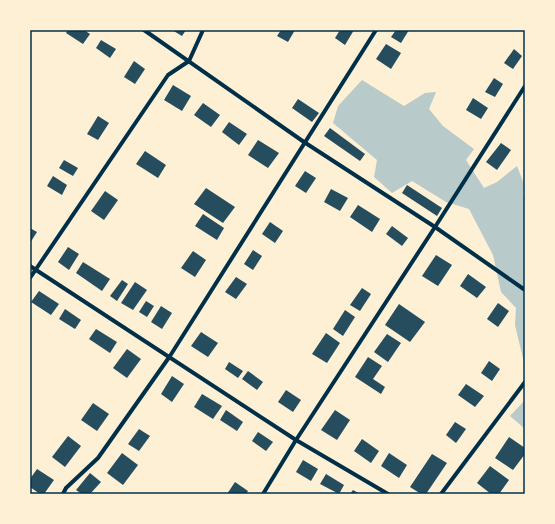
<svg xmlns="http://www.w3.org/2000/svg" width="555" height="524" viewBox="0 0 555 524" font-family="Manrope,sans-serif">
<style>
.green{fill:#b9caca}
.building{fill:#264d5e}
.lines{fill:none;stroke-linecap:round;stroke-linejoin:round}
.minor{stroke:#003049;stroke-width:4}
.neatline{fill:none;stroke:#003049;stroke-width:1.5}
</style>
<rect width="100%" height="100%" fill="#fdf0d5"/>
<g class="green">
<polygon points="362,80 404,106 425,93 436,92 429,109 443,126 474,149 466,160 484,188 497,182 517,166 524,184 523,196 525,196 525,367 515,325 516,308 501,292 493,255 469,209 446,202 412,181 392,193 374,177 377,160 333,123 338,106"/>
<polygon points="525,400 525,429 510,416"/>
</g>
<g class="building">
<polygon points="68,30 84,30 90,34 83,44 66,33"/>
<polygon points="172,30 186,30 182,36"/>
<polygon points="281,30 295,30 288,42 277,36"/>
<polygon points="340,30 354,30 345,45 335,38"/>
<polygon points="396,30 409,30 401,43 391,37"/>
<polygon points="101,40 116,49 110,58 96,48"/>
<polygon points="386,44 401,53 391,69 376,59"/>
<polygon points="514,49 522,56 513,69 504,63"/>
<polygon points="134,61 145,69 135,84 124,77"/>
<polygon points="494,78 503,84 495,97 485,92"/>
<polygon points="173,85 191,96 182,111 164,100"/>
<polygon points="473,98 488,108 481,119 466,110"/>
<polygon points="298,99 319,113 312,122 292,108"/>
<polygon points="203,103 220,115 211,127 194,115"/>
<polygon points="98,116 109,123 98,140 87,134"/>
<polygon points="229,122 247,134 239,145 222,132"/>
<polygon points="330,128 365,154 360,161 324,136"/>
<polygon points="258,140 279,153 268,168 248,155"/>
<polygon points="501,143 511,150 497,170 486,162"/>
<polygon points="145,151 166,165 158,178 136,164"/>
<polygon points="64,160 78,168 73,176 59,168"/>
<polygon points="305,171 316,178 306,193 295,186"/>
<polygon points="53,176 67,185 62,195 47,186"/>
<polygon points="407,185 442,208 437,216 402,193"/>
<polygon points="206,188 235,207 223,223 194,204"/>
<polygon points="331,189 348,198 340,211 324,202"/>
<polygon points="105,191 118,200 104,220 91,211"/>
<polygon points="358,205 380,219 372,232 350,217"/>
<polygon points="203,214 224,228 217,240 195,226"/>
<polygon points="270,222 283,231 275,243 262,234"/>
<polygon points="392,226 408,238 402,246 386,234"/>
<polygon points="30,228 37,232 30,243"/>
<polygon points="68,247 79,254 69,270 58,262"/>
<polygon points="253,250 262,256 253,270 244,264"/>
<polygon points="193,251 206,260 195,277 181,268"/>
<polygon points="436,255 452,265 438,286 422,276"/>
<polygon points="83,262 110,279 102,291 76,273"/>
<polygon points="468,274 486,287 477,298 460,286"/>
<polygon points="236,277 247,284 236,299 225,292"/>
<polygon points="122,280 128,284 117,301 110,296"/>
<polygon points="135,282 147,290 133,310 121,303"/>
<polygon points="362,288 371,294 360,311 350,305"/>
<polygon points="39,291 59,304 51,315 31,302"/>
<polygon points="146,301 154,306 147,317 139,312"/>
<polygon points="498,303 509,311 498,327 487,319"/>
<polygon points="399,304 425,322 410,342 385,325"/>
<polygon points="161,306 172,313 162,329 151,322"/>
<polygon points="65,309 81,320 75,329 59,319"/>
<polygon points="345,310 355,317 343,336 333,329"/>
<polygon points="96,329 117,342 110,353 89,339"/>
<polygon points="201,332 218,343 208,357 191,346"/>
<polygon points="326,333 340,343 327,363 312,354"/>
<polygon points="387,334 401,343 388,362 374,352"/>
<polygon points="127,349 141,359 127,378 113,368"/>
<polygon points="368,357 382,366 373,379 385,387 381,394 355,377"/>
<polygon points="489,361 500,369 492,381 481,373"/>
<polygon points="229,362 243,371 238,378 225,369"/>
<polygon points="248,371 263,382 257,390 242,379"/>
<polygon points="172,376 184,384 172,402 161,394"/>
<polygon points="466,384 484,396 475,407 458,395"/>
<polygon points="286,390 301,400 293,412 278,402"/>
<polygon points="202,394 222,406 213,419 194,407"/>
<polygon points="93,403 109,414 97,431 81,420"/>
<polygon points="226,410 243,422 237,431 220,420"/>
<polygon points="335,410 350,420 337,440 321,430"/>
<polygon points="455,422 466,429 456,443 446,435"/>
<polygon points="139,429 150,436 139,451 128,444"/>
<polygon points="258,432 273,442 266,451 252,441"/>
<polygon points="68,436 81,446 65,467 52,457"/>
<polygon points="509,437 525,448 525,454 513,470 495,458"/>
<polygon points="362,439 379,451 371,463 354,451"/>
<polygon points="122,453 138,465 123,485 107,473"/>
<polygon points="389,453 407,465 399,478 381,466"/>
<polygon points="432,454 447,463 426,494 421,494 410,487"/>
<polygon points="303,460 318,469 311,481 296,472"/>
<polygon points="490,466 509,480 499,494 491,494 477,483"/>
<polygon points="37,469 54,480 44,494 40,494 30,487 30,479"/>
<polygon points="90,473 101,482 90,494 82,494 76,490"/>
<polygon points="326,474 344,485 339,494 320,484"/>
<polygon points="235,482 248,491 246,494 227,494"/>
<polygon points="353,490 360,494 350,494"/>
</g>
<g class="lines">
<g class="minor">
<polyline points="144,30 304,142 435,227 525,290"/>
<polyline points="30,266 296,440 388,494"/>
<polyline points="30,278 168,75 189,61 203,30"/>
<polyline points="63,494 66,488 98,458 170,356 376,30"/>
<polyline points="263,494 296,440 435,227 525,86"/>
<polyline points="441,494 525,382"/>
</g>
</g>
<rect width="555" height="524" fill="none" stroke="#fdf0d5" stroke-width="62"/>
<rect x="31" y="31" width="493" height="462" class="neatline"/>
</svg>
